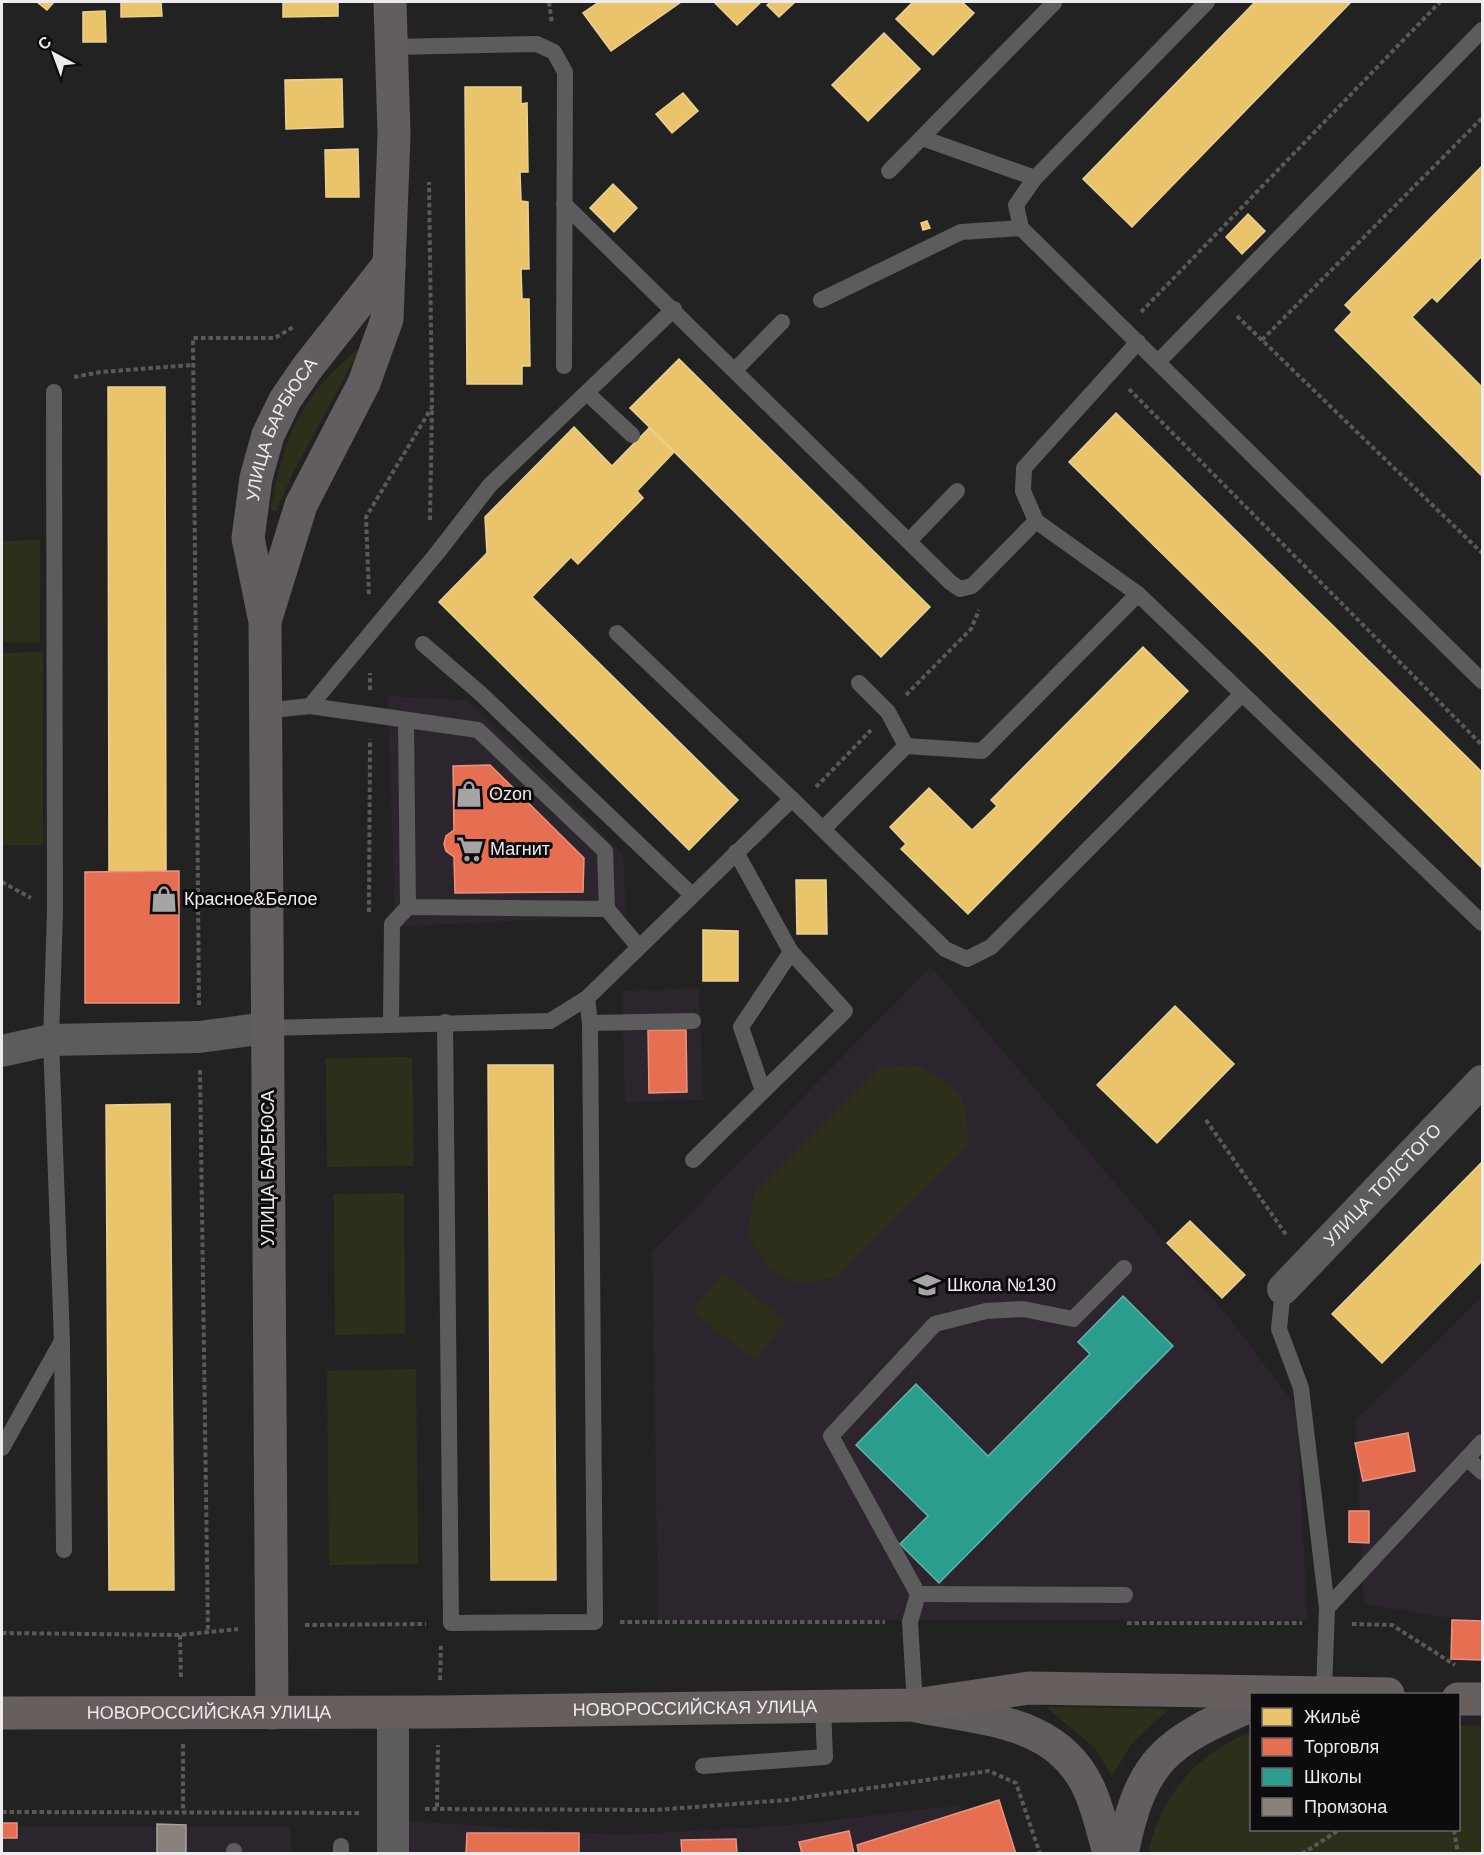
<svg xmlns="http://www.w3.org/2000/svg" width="1484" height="1855" viewBox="0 0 1484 1855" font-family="Helvetica,sans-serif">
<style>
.built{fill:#2c252d}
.green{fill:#2e2f1a}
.homes{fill:#e9c46a;stroke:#ead091;stroke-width:1.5}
.shops{fill:#e76f51;stroke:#e99480;stroke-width:1.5}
.schools{fill:#2a9d8f;stroke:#64b4ab;stroke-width:1.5}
.industry{fill:#8a817c;stroke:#a8a19e;stroke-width:1.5}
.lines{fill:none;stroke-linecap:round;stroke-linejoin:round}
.path{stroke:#5a595a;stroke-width:4;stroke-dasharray:4.5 3;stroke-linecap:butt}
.lane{stroke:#5d5c5d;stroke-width:16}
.street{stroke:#5d5c5d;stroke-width:32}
.secondary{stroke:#625d5e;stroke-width:33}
.primary{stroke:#675e5e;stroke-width:33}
.labels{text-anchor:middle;stroke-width:6;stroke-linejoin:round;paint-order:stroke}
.street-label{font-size:18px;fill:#edebed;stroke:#0d0b0d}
.poi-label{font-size:18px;fill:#edebed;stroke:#0d0b0d;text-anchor:start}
</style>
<rect width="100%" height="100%" fill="#232223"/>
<g class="built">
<polygon points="388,696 467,700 623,854 626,915 395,927"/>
<polygon points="931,966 1230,1319 1297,1408 1307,1620 658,1620 652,1252"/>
<polygon points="699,988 703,1100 625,1102 622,991"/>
<polygon points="1482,1297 1482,1623 1364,1604 1355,1421"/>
<polygon points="960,1805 976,1853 406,1853 406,1821 620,1835 792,1825"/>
<polygon points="2,1827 290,1827 291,1853 2,1854"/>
</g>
<g class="green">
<path d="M356 351H359L296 467 276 511H273L271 509C283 439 300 397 356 351Z"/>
<polygon points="40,540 40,642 2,642 2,541"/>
<polygon points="43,652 43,845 2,845 2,653"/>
<polygon points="412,1057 414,1166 327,1167 326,1058"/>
<path d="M916 1065C962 1090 966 1092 969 1144L837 1277 800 1284 770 1270 748 1235 754 1194 880 1068Z"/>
<polygon points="404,1193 405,1334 335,1335 334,1194"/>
<polygon points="723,1272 786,1321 756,1361 692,1312"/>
<polygon points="416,1369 418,1564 329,1565 327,1371"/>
<polygon points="1046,1707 1169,1709 1131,1744 1112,1777 1095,1748"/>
<path d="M1482 1725V1853H1148C1161 1795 1196 1754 1251 1732L1252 1830H1458L1459 1726Z"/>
</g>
<g class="homes">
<polygon points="37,2 54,2 47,10"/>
<polygon points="121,2 161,2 162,16 121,17"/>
<polygon points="283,2 338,2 338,16 283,17"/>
<polygon points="599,2 681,2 611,51 583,13"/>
<polygon points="714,2 761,2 737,25"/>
<polygon points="771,2 795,2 779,17 767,5"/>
<polygon points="913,2 962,2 974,13 933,55 896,19"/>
<polygon points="1255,2 1351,2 1132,227 1083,179"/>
<polygon points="105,11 106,42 83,42 83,12"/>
<polygon points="884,33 920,69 868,121 832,85"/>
<polygon points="342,79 343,127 286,129 285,80"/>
<polygon points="465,87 521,87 521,104 527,103 528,172 520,172 521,201 528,202 529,269 521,269 522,299 529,299 530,366 522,366 522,384 467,384"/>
<polygon points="683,93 698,111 672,133 656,114"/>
<polygon points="358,149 359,197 326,197 325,150"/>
<polygon points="1482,166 1482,256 1437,302 1432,297 1412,317 1482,387 1482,476 1335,330 1352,312 1345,305"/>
<polygon points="613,184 637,208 614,232 590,208"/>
<polygon points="1248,214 1265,231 1242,254 1226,237"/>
<polygon points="927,221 930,228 923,230 921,223"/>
<polygon points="679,359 930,607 881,657 630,408"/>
<polygon points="108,387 165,387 166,871 109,872"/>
<polygon points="1116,413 1482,772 1482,868 1069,462"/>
<polygon points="574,427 612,466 649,428 674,452 637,491 643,498 578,564 571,557 532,597 738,800 689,850 439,602 487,553 485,517"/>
<polygon points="1143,647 1188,691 968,914 901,849 906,844 890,827 929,788 972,830 997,806 991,800"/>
<polygon points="796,880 826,880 827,934 797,934"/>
<polygon points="703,930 738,931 738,981 703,981"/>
<polygon points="1175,1006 1234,1064 1157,1143 1097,1085"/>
<polygon points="488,1065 553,1065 556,1580 491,1580"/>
<polygon points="170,1104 174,1590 109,1590 106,1105"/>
<polygon points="1482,1162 1482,1261 1382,1363 1332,1314"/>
<polygon points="1190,1221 1245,1275 1222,1298 1167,1243"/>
</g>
<g class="shops">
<polygon points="490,765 584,858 583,892 455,893 454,857 446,851 444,844 446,836 454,830 453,766"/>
<polygon points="179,871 179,1003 85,1003 85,872"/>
<polygon points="648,1030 686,1030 687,1092 649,1093"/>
<polygon points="1408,1433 1415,1471 1363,1481 1355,1443"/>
<polygon points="1349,1511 1369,1511 1369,1543 1349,1542"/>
<polygon points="1452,1620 1482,1621 1482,1660 1451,1659"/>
<polygon points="999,1800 1016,1854 859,1854 857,1845"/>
<rect x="2" y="1823" width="15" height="15"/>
<polygon points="849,1831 854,1854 802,1854 799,1842"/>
<polygon points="467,1833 579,1833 579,1854 466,1854"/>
<polygon points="736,1839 737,1854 682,1854 681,1840"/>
</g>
<polygon class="schools" points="1123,1296 1173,1346 939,1583 900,1544 928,1516 856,1445 916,1384 988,1456 1090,1354 1078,1342"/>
<polygon class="industry" points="157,1824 186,1825 186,1854 157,1854"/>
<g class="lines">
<g class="path">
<polyline points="549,2 552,24"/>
<polyline points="1141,312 1440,2"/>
<polyline points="1237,316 1482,553"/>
<polyline points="1262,340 1482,118"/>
<polyline points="74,377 101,372 192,365"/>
<polyline points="1129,389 1482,745"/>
<polyline points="430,520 432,408"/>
<polyline points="369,594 366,517 432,407 429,182"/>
<polyline points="370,690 370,673"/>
<polyline points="906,695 971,629 979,610"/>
<polyline points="816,787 871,730"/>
<polyline points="2,882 31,898"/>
<polyline points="369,912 370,739"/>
<polyline points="199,1005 193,338 275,338 295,326"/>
<polyline points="200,1070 208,1633"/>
<polyline points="1206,1120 1287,1236"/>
<polyline points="620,1622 885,1622"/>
<polyline points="1127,1623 1302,1623"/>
<polyline points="1352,1624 1392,1625 1455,1665"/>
<polyline points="305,1625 426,1624"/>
<polyline points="2,1633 180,1635 238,1629"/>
<polyline points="180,1635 181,1680"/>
<polyline points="440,1680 441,1646"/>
<polyline points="183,1744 183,1812"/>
<polyline points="437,1807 438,1745"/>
<polyline points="425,1809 655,1810 787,1800 989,1771 1016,1783 1040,1854"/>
<polyline points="2,1812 360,1813"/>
<polyline points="1454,1830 1458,1854"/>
<polyline points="1302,1854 1339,1830"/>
</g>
<g class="lane">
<polyline points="1207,2 1035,178 1016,205 1021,228 1482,681"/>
<polyline points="392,47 537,44 554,52 565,72 564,366"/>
<polyline points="922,138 1035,178"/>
<polyline points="889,171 1054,3"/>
<polyline points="564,204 950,582 960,589 972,586 1036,521 1138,594 982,751 906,746 823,829"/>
<polyline points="821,300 961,232 1021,228"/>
<polyline points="1158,362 1482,30"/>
<polyline points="735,370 782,322"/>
<polyline points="54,392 55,912 51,1040 62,1341 64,1550"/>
<polyline points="587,393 632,435"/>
<polyline points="1036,521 1023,491 1024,468 1138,342"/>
<polyline points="909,541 957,491"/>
<polyline points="1138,594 1482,923"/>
<polyline points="617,633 792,799 945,949 967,959 991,947 1242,694"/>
<polyline points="423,644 480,693 692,895"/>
<polyline points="859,683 888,712 906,746"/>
<polyline points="310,706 478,730 605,851 607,909 408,907 406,721"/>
<polyline points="264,711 310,706 438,552 490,485 674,309"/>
<polyline points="607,909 638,946"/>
<polyline points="445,1022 451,1623 595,1622 590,1023 587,998"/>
<polyline points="391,1023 392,924 408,907"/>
<polyline points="590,1023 693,1021"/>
<polyline points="267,1028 550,1021 587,998 792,799"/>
<polyline points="763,1091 741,1027 791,952"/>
<polyline points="693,1160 845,1011 791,952 736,852"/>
<polyline points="1283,1289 1279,1329 1301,1388 1327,1608 1324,1692"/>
<polyline points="2,1448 62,1341"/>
<polyline points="1467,1458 1482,1472"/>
<polyline points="918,1594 1125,1595"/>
<polyline points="1327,1608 1482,1442"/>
<polyline points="915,1705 910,1622 918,1594 831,1436 935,1324 986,1311 1023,1309 1073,1319 1124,1268"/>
<polyline points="703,1766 825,1757 823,1707"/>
<polyline points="234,1854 234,1851"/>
<polyline points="341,1854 341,1846"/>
</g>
<g class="street">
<polyline points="2,1051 51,1040 199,1037 267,1028"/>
<path id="s1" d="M1283 1289 1482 1081"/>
<polyline points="393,1713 393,1854"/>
</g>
<g class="secondary">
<polyline points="266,618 301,505 364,383 387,319 394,135 390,2"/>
<path d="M917 1706C985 1720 1063 1720 1092 1796 1099 1814 1104 1834 1109 1854"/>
<path id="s2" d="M272 1713 265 622 248 538 256 478 268 435 285 400 307 368 389 264"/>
<path d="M1122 1854C1141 1759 1166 1742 1252 1705"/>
</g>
<g class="primary">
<polyline points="1458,1699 1482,1699"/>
<path id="s3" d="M2 1713 438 1712 915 1705 1029 1688 1388 1694"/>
</g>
</g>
<defs>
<symbol id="shop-bare" viewBox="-9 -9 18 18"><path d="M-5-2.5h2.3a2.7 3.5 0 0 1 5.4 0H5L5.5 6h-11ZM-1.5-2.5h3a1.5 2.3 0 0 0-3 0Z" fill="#a6a5a6" stroke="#0d0b0d" stroke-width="2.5" paint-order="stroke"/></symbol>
<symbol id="supermarket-bare" viewBox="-9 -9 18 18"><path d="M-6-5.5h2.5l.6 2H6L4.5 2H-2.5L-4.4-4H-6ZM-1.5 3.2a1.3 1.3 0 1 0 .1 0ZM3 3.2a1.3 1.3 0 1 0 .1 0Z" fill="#a6a5a6" stroke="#0d0b0d" stroke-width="2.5" paint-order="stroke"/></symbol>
<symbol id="school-bare" viewBox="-9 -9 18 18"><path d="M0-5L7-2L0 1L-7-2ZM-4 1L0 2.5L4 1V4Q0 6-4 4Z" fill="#a6a5a6" stroke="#0d0b0d" stroke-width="2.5" paint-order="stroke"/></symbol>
</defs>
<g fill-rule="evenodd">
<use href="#shop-bare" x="450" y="775" width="38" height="38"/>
<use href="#supermarket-bare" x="451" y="830" width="38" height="38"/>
<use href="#shop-bare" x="145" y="880" width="38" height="38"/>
<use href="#school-bare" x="908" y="1266" width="38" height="38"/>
</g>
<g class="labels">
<g class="street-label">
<text dy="6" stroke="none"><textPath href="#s2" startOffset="1292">УЛИЦА БАРБЮСА</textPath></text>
<text transform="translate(268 1168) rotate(-90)" y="6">УЛИЦА БАРБЮСА</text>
<text dy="6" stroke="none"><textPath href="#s1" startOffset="144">УЛИЦА ТОЛСТОГО</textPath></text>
<text dy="6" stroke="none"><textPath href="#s3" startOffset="693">НОВОРОССИЙСКАЯ УЛИЦА</textPath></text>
<text dy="6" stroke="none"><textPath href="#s3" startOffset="207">НОВОРОССИЙСКАЯ УЛИЦА</textPath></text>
</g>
<g class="poi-label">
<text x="489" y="800">Ozon</text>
<text x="490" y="855">Магнит</text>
<text x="184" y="905">Красное&amp;Белое</text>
<text x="947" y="1291">Школа №130</text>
</g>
</g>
<rect width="1484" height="1855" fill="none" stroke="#edebed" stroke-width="6"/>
<rect x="1250" y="1693" width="210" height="138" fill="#0d0b0d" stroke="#676567" stroke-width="1.5"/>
<rect x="1262" y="1708" width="30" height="18" fill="#e9c46a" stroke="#676567" stroke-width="1.5"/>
<text x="1304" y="1723" font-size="18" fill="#edebed">Жильё</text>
<rect x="1262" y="1738" width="30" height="18" fill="#e76f51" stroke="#676567" stroke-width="1.5"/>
<text x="1304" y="1753" font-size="18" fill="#edebed">Торговля</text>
<rect x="1262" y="1768" width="30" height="18" fill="#2a9d8f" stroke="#676567" stroke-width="1.5"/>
<text x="1304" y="1783" font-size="18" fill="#edebed">Школы</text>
<rect x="1262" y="1798" width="30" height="18" fill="#8a817c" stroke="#676567" stroke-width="1.5"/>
<text x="1304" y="1813" font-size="18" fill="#edebed">Промзона</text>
<g transform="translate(54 54) rotate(319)" stroke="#0d0b0d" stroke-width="4.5" paint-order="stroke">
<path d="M0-4.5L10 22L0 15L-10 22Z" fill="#edebed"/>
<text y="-9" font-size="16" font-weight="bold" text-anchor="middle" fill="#edebed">С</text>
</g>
</svg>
